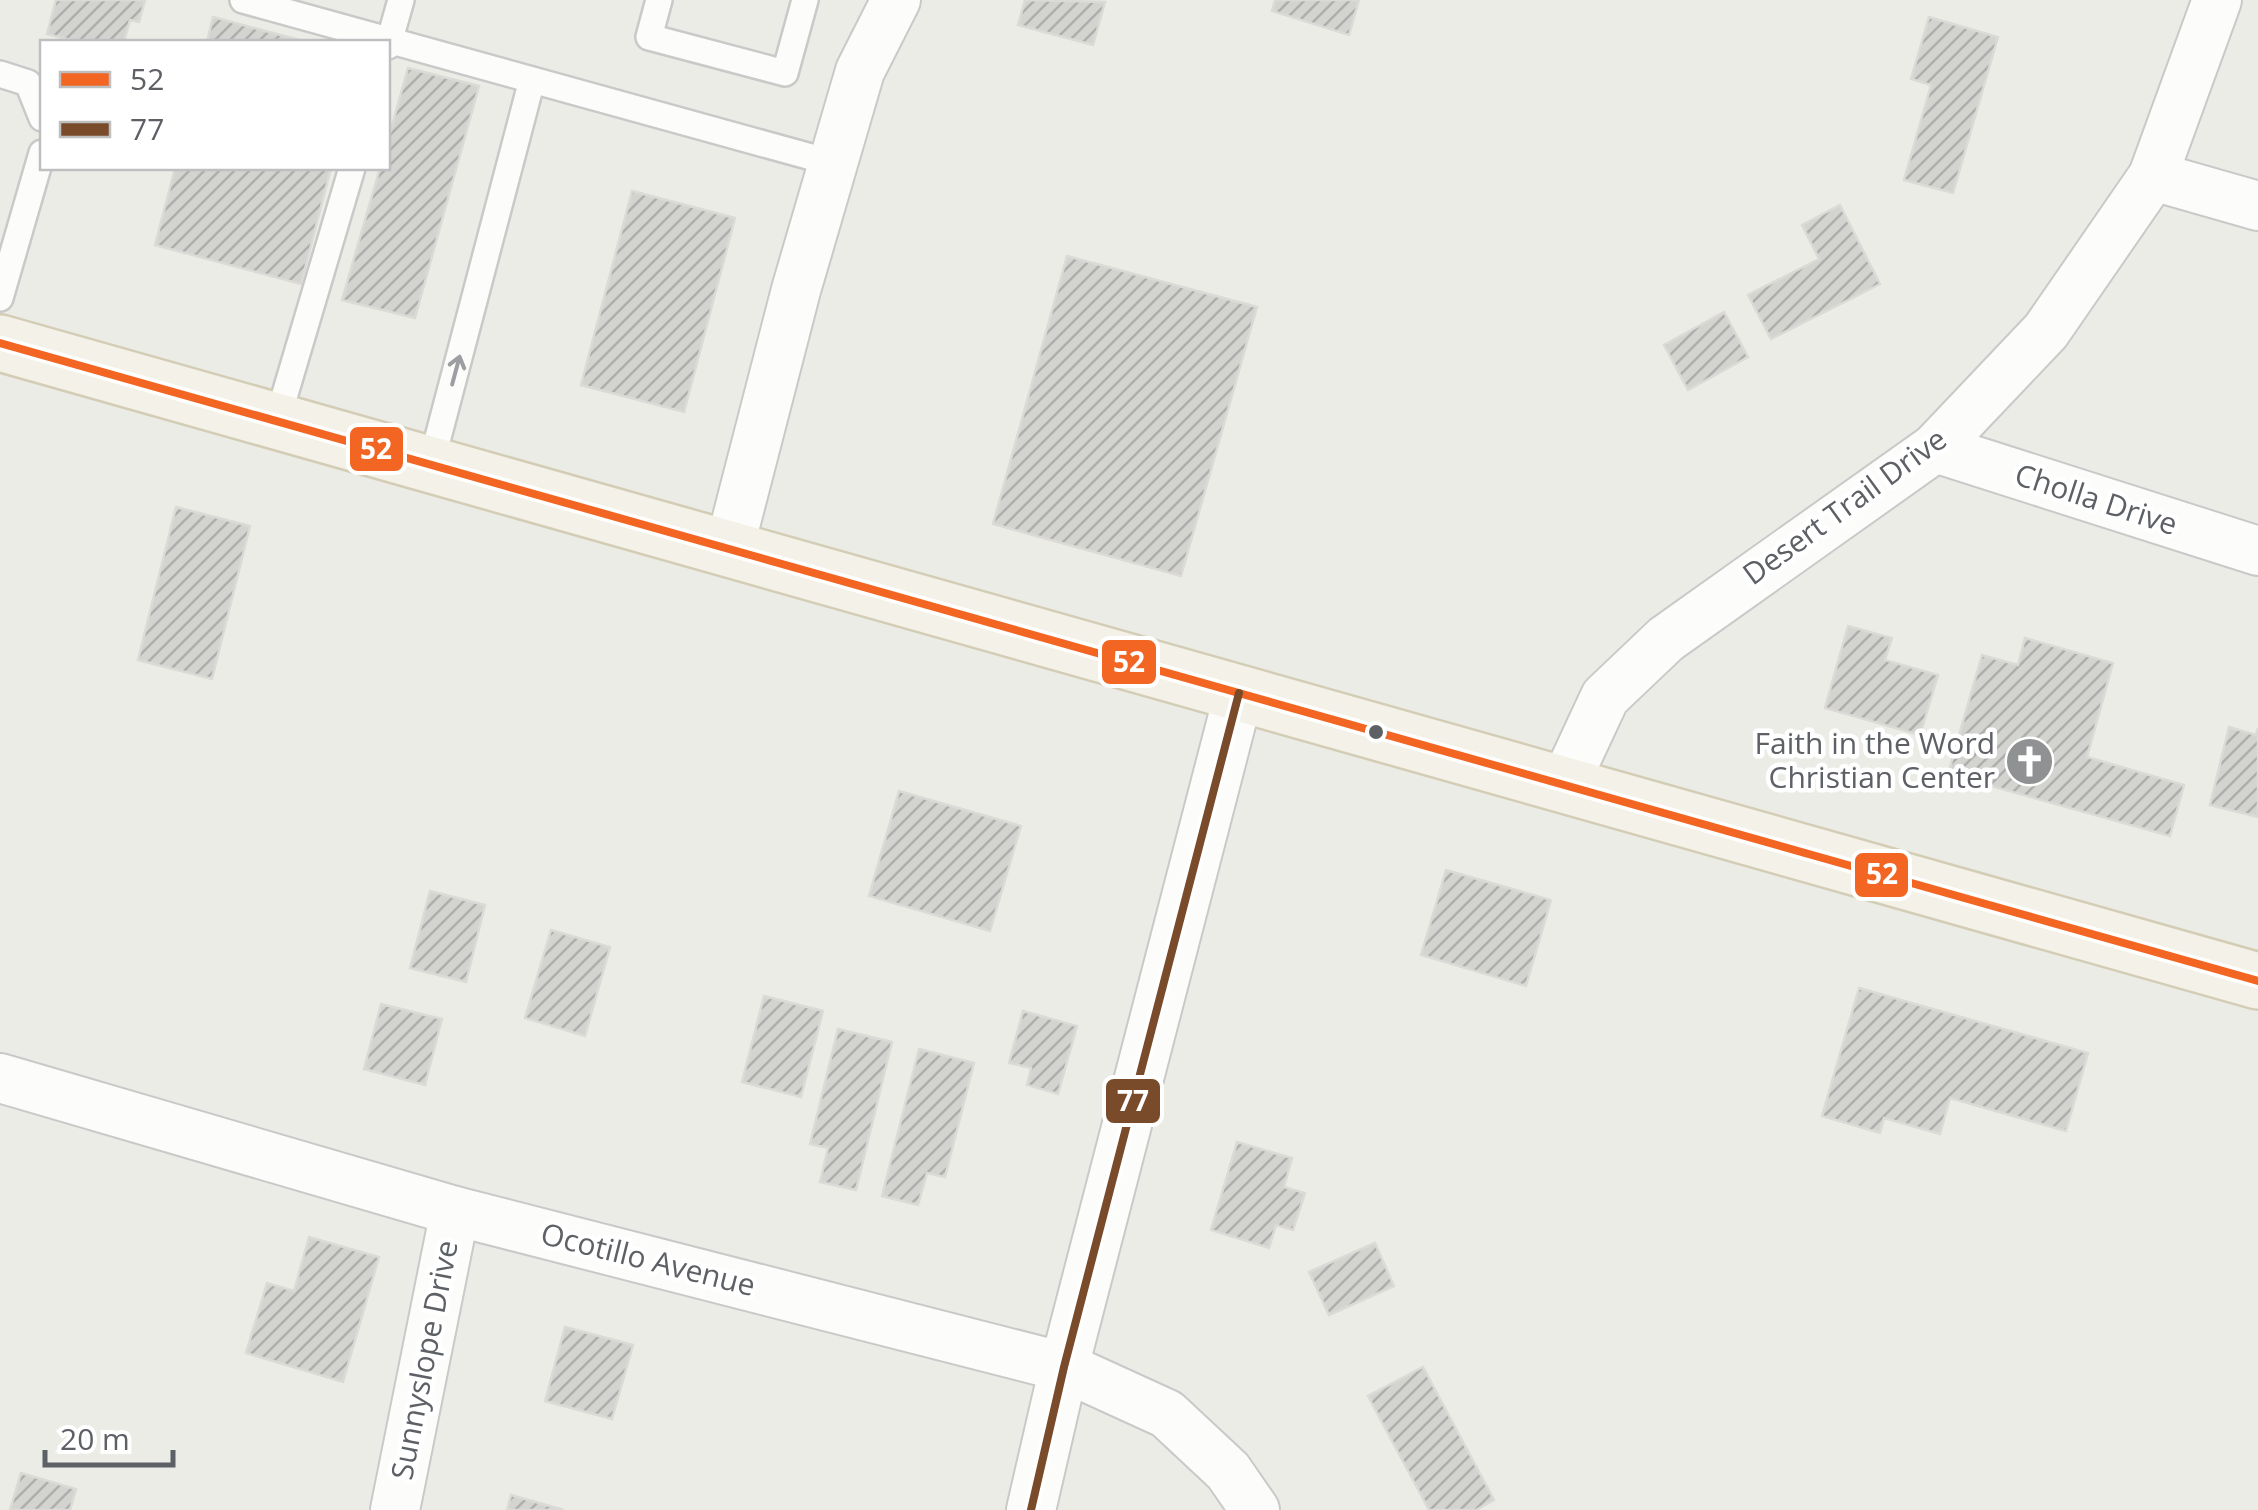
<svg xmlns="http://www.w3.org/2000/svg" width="2258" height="1510" viewBox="0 0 2258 1510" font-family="'Open Sans',sans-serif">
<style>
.building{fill:url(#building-hatch);stroke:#dcdad6;stroke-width:2.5}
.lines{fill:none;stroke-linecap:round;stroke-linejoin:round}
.service-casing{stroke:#c9c9c9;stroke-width:30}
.minor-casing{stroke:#c9c9c9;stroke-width:52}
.primary-casing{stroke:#d3cdb6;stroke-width:60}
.service{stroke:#fcfcfb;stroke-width:25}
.minor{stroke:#fcfcfb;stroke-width:48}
.primary{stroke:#f3f1e8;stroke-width:55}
.bus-1-casing{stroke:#fff;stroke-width:15}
.bus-2-casing{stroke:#fff;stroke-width:15}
.bus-1{stroke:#f26522;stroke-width:8}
.bus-2{stroke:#7a4b2a;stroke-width:8}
.oneway{stroke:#9d9ea1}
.bus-dot{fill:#5d6065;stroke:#fff;stroke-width:4}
.labels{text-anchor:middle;stroke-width:9;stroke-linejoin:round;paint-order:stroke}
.street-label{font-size:30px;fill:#5d6065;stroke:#fff}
.poi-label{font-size:30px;fill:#5d6065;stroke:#fff;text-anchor:end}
.line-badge{stroke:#fff;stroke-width:4}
.badge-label{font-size:28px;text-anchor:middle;font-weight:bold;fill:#fff}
</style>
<defs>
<pattern id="building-hatch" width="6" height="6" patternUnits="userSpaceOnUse" patternTransform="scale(2.5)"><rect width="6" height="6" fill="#d3d3d0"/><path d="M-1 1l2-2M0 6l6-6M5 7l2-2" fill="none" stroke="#aeafac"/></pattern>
</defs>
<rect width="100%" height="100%" fill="#ecece7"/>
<g class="building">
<polygon points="56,0 145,0 139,22 130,20 124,42 78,42 47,34"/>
<polygon points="1025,0 1105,2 1093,45 1018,25"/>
<polygon points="1275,0 1359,0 1349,35 1272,11"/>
<polygon points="213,17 307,42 207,42"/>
<polygon points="1929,17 1998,37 1953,193 1904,180 1931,85 1911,79"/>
<polygon points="408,68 479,86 415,318 342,300 380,168 388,168 388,140"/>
<polygon points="175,168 331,168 301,284 155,245"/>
<polygon points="632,191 735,218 684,412 581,385"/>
<polygon points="1840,205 1880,284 1771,339 1748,295 1819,259 1802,225"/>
<polygon points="1067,256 1257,307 1181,576 993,524"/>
<polygon points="1724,312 1748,357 1688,390 1664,345"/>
<polygon points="176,507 250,526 212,679 138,660"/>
<polygon points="1848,626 1892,638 1885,660 1938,675 1920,735 1825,708"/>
<polygon points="2025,638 2113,663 2087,757 2184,785 2170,836 1948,774 1982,655 2018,665"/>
<polygon points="2229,727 2256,735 2258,728 2258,817 2210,805"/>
<polygon points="899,791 1021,826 990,931 869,896"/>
<polygon points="1446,870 1551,900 1526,986 1421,955"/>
<polygon points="430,891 485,905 466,982 410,968"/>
<polygon points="551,930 610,947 585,1036 525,1018"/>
<polygon points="1859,988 2088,1053 2066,1131 1950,1098 1940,1134 1884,1118 1880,1133 1822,1116"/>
<polygon points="764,996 823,1011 801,1097 742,1082"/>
<polygon points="381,1004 442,1019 425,1085 364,1069"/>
<polygon points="1023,1011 1077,1026 1058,1094 1027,1085 1031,1068 1009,1063"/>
<polygon points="838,1029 892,1042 856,1190 820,1182 828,1148 810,1144"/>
<polygon points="919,1049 974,1063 945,1177 927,1173 918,1205 882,1196"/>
<polygon points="1237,1142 1292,1158 1284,1187 1305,1193 1293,1230 1276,1225 1269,1248 1211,1230"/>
<polygon points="309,1237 379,1257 343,1382 246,1353 267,1283 294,1291"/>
<polygon points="1375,1243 1394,1286 1329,1315 1309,1272"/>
<polygon points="565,1327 633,1345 612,1419 545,1401"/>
<polygon points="1423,1367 1494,1500 1476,1510 1429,1510 1368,1396"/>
<polygon points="21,1473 76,1489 70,1510 10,1510"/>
<polygon points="511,1495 564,1510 507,1510"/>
</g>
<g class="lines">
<defs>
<g id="service">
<polyline points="243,0 833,163"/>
<polyline points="659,0 649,37 785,73 805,0"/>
<polyline points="388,46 401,0"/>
<polyline points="0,74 28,83 42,118"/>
<polyline points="0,298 42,153"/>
<polyline points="277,421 352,168"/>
<polyline points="431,464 532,80"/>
</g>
<g id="minor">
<polyline points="2153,176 2258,206"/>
<polyline points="1935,448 2258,551"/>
<polyline points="729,549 796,290 860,71 896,0"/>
<polyline points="1564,785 1605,697 1666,639 1935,448 2046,331 2153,176 2217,0"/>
<polyline points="0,1078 455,1211 1064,1367 1167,1414 1228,1471 1255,1510"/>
<polyline points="395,1510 455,1211"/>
<polyline points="1031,1510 1064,1367 1239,693"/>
</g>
<polyline id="primary" points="0,343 2258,981"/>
</defs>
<use href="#service" class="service-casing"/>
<use href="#minor" class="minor-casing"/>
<use href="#primary" class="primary-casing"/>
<use href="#service" class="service"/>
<use href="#minor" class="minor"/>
<use href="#primary" class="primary"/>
<defs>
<polyline id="bus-1" points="0,343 2258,981"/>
<polyline id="bus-2" points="1031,1510 1064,1367 1239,693"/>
</defs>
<use href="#bus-1" class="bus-1-casing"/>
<use href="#bus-2" class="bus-2-casing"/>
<use href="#bus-1" class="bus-1"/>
<use href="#bus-2" class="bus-2"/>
</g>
<defs><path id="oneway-shaft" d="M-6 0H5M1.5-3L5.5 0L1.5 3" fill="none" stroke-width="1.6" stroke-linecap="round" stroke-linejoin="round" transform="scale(2.5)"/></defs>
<use class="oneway" href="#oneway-shaft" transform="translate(456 370) rotate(-75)"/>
<defs>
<symbol id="church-disc" viewBox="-11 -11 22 22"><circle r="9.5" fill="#8f9192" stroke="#fff"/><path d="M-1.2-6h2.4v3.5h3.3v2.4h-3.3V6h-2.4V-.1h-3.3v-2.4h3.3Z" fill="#fff"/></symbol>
</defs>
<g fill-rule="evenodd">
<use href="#church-disc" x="2002" y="734" width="55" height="55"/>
</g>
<circle class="bus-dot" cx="1376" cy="732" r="9"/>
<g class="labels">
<g class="street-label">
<text transform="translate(2096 500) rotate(18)" y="10">Cholla Drive</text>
<text transform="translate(1845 507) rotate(-36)" y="10">Desert Trail Drive</text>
<text transform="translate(648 1260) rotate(14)" y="10">Ocotillo Avenue</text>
<text transform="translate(425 1360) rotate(-79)" y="10">Sunnyslope Drive</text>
</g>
<g class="poi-label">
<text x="1995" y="754">Faith in the Word<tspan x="1995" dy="34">Christian Center</tspan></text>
</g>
</g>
<g class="line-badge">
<rect x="348" y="425" width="57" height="48" rx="10" fill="#f26522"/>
<rect x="1100" y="638" width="58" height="48" rx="10" fill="#f26522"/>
<rect x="1853" y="851" width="57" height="48" rx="10" fill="#f26522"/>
<rect x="1104" y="1077" width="58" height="48" rx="10" fill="#7a4b2a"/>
</g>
<g class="badge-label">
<text x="376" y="459">52</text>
<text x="1129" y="672">52</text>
<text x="1882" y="884">52</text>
<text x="1133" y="1111">77</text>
</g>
<rect x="40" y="40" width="350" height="130" fill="#ffffff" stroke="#bebfc1" stroke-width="2.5"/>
<rect x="60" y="72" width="50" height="15" fill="#f26522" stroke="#bebfc1" stroke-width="2.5"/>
<text x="130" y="90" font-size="30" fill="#5d6065">52</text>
<rect x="60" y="122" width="50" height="15" fill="#7a4b2a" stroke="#bebfc1" stroke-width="2.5"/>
<text x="130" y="140" font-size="30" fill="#5d6065">77</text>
<path d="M45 1450v15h128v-15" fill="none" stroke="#5d6065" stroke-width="5"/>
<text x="60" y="1450" font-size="30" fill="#5d6065" stroke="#ffffff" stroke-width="8" paint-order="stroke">20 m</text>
</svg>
